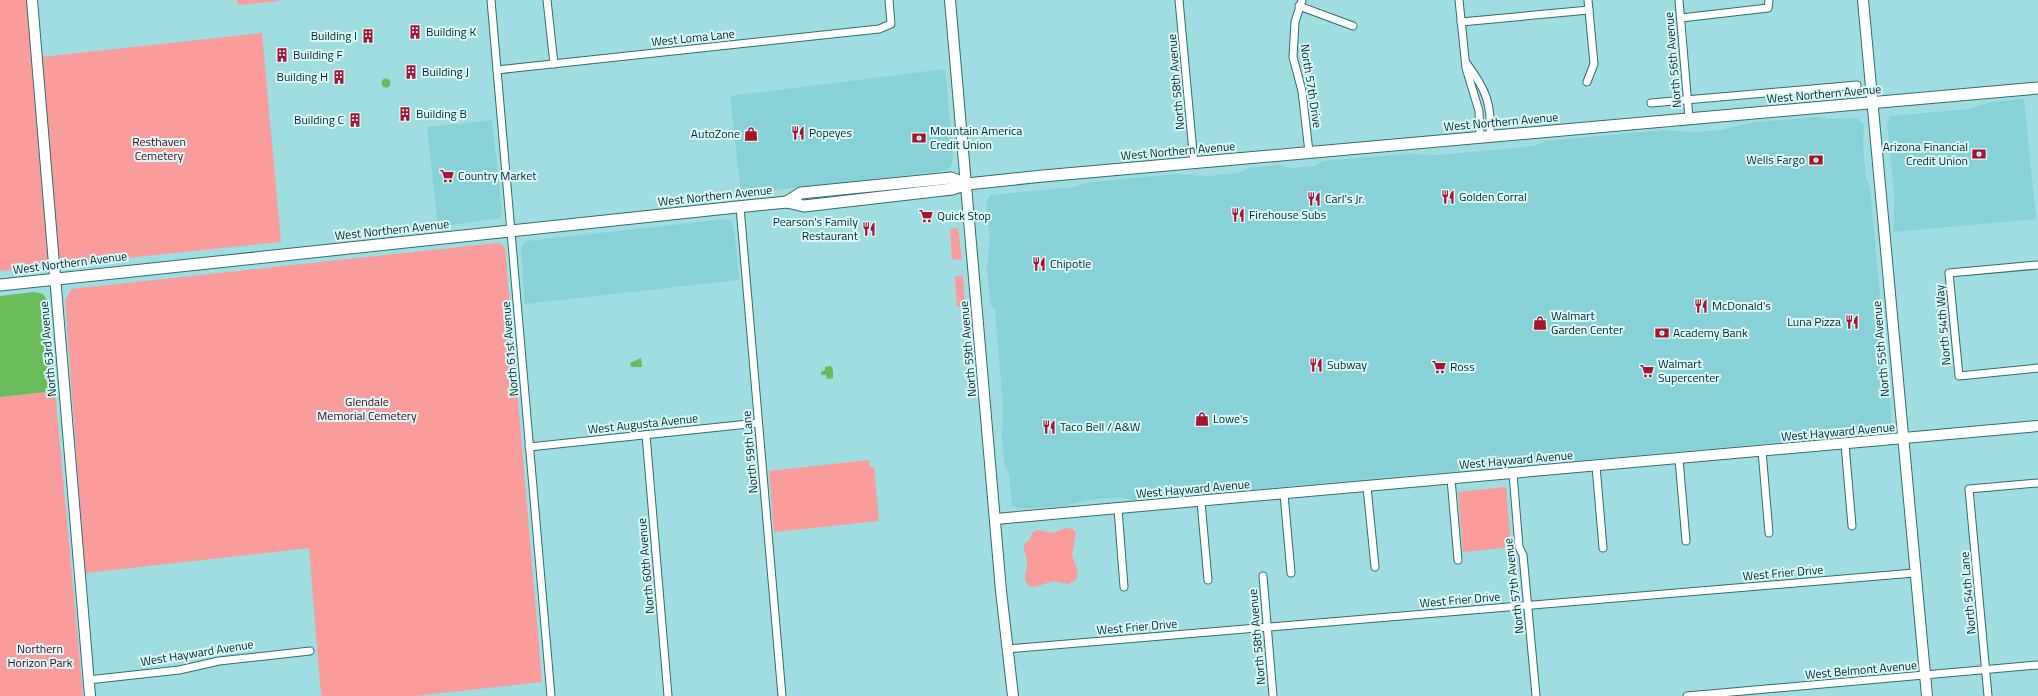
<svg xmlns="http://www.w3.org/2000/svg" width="2038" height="696" viewBox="0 0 2038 696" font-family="'Titillium Web',sans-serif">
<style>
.built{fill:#88d2d7}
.green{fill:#fa9c9b}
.water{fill:#6abc5a}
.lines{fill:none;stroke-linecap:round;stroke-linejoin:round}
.street-casing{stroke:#306e72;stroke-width:9}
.secondary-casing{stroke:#306e72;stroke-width:12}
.primary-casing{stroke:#306e72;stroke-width:13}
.street{stroke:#fff;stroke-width:7}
.secondary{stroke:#fff;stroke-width:10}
.primary{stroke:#fff;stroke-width:11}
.labels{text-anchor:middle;stroke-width:4;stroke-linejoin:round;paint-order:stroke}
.poi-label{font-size:12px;fill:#0b2527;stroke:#d9f8fa;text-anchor:start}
.street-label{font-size:12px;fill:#0b2527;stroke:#d9f8fa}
.park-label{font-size:12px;fill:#53010f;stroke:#d9f8fa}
</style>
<rect width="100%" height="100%" fill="#9fdde1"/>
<g class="built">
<polygon points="945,69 953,156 952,164 949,168 942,171 741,194 730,96"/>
<polygon points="2024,99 2036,219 1894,232 1894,192 1887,124 1890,116 1969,109 1992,102"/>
<polygon points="1817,117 1827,119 1857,118 1864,124 1863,144 1866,178 1870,188 1892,425 1888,433 1133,500 1119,497 1089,500 1064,506 1018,509 1012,505 1009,475 1004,464 1002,437 1003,404 995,310 990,304 987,268 990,239 986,203 987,200 991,195 1075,187 1089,182 1104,181 1174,174 1208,176 1237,173 1251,168 1275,165 1291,168 1315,166 1322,161 1407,154 1438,155 1505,149 1533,146 1547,141 1662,130 1694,132 1722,130 1755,122"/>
<polygon points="492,120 502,211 501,218 438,227 427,127"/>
<polygon points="726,219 731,221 734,229 739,280 525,304 521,249 523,244 527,241"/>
</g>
<g class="green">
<polygon points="0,0 28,0 32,58 262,33 281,242 0,271"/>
<polygon points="237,0 279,0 279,1 238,5"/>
<polygon points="958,228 962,260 952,259 950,229"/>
<polygon points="497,243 501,244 505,248 542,682 415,696 321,696 309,548 85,573 65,301 71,289"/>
<polygon points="963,275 965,307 957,307 955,277"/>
<polygon points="55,391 83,696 0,696 0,397"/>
<polygon points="869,460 870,467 874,467 879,521 774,532 769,471"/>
<polygon points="1506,487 1511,547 1463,552 1458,492"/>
<path d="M1065 528 1073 529 1076 533 1072 555 1078 572 1076 580 1068 584 1053 581 1035 587 1029 586C1021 578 1028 571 1027 561 1026 554 1022 550 1025 543L1029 541 1032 533 1037 530 1053 533Z"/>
</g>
<g class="water">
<circle cx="386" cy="83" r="4.5"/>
<polygon points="34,292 43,294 47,300 55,391 0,397 0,296"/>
<polygon points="641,358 642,367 631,367 630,363"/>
<polygon points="831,366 833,370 833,378 827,379 826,375 821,375 821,372 825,370 825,367"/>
</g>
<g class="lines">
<defs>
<g id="street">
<polyline points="491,0 551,696"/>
<polyline points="547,0 554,64"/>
<polyline points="1179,0 1194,163"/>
<polyline points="1302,0 1295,22 1293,57 1302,91 1309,152"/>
<polyline points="1459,0 1466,68 1479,111 1480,138"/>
<polyline points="1679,0 1689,118"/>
<polyline points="1299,6 1353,26"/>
<polyline points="1681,18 1768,8 1769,0"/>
<polyline points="1461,22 1589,10"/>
<path d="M1467 64C1486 90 1492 103 1490 137"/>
<polyline points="497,70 879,29 891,24 889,0"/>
<polyline points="1587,82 1594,64 1588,0"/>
<polyline points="1651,103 1857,85"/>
<polyline points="740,207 782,696"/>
<polyline points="2038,265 1949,273 1959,376 2038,368"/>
<polyline points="646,435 668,696"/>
<polyline points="1845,444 1852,526"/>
<polyline points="529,447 758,423"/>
<polyline points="1762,451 1769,533"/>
<polyline points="1679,459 1686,541"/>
<polyline points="1596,466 1603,548"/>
<polyline points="1513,474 1519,547 1523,555 1536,696"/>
<polyline points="1451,479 1458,560"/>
<polyline points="1367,487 1375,567"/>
<polyline points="1284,494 1291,573"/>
<polyline points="1201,502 1208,580"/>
<polyline points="1118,509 1124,587"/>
<polyline points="1263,576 1273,696"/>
<polyline points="1007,649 1914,573"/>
<polyline points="88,680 179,670 219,661 310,651"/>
<polyline points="1687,696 2038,665"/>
<polyline points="1988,696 1969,489 2038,483"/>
</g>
<g id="secondary">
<polyline points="32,0 90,696"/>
<polyline points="950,0 1001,591 1013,696"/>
<polyline points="1863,0 1927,696"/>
<polyline points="995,519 2038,426"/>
</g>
<g id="primary">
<polyline points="787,202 801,193 951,178 967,184"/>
<polyline points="0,285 737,207 787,202 804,206 952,189 967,184 1043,176 2038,88"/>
</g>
</defs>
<use href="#street" class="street-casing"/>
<use href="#secondary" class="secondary-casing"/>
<use href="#primary" class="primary-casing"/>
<use href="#street" class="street"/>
<use href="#secondary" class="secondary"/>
<use href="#primary" class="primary"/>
</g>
<defs>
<symbol id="building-bare" viewBox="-9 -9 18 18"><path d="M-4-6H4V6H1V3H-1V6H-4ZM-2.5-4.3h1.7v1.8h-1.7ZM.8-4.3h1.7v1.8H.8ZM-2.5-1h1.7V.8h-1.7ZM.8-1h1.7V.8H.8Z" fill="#a9132c" stroke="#d9f8fa" stroke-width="2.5" paint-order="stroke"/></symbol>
<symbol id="restaurant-bare" viewBox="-9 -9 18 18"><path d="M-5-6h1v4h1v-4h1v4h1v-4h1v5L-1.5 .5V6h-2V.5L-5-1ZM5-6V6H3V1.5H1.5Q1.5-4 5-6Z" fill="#a9132c" stroke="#d9f8fa" stroke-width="2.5" paint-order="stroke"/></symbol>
<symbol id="shop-bare" viewBox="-9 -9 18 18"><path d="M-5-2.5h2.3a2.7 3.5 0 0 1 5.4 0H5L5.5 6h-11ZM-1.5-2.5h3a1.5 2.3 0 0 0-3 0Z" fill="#a9132c" stroke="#d9f8fa" stroke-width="2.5" paint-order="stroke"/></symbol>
<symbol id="bank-bare" viewBox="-9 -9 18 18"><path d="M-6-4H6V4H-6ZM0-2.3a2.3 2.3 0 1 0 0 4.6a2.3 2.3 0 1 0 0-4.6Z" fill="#a9132c" stroke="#d9f8fa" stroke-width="2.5" paint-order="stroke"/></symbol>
<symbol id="supermarket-bare" viewBox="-9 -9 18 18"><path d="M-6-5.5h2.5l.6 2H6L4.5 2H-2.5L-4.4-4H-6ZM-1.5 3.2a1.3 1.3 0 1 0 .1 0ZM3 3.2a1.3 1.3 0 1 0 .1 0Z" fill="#a9132c" stroke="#d9f8fa" stroke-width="2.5" paint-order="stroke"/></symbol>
</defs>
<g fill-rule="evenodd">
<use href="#building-bare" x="405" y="22" width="20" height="20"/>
<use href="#building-bare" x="358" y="26" width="20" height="20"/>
<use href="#building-bare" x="272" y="45" width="20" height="20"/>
<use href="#building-bare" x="401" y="62" width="20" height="20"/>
<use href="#building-bare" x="329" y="67" width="20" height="20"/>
<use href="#building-bare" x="395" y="104" width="20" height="20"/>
<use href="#building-bare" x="345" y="110" width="20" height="20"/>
<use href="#restaurant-bare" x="788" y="123" width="20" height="20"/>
<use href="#shop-bare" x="741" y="124" width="20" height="20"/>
<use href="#bank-bare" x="909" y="128" width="20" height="20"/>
<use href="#bank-bare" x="1969" y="144" width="20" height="20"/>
<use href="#bank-bare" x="1806" y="150" width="20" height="20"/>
<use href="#supermarket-bare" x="437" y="166" width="20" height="20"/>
<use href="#restaurant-bare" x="1438" y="187" width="20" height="20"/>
<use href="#restaurant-bare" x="1304" y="189" width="20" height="20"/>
<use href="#restaurant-bare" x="1228" y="205" width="20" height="20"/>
<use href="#supermarket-bare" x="916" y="206" width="20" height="20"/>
<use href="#restaurant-bare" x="859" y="219" width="20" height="20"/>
<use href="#restaurant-bare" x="1029" y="254" width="20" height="20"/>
<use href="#restaurant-bare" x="1691" y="296" width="20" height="20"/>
<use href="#restaurant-bare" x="1842" y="312" width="20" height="20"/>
<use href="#shop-bare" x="1530" y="313" width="20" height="20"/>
<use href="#bank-bare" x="1652" y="323" width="20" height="20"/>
<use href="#restaurant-bare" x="1306" y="355" width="20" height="20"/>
<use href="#supermarket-bare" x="1429" y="357" width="20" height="20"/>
<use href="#supermarket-bare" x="1637" y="361" width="20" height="20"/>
<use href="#shop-bare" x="1192" y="409" width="20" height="20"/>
<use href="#restaurant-bare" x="1039" y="417" width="20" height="20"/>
</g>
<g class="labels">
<g class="poi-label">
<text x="426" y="36">Building K</text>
<text x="357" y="40" text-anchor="end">Building I</text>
<text x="293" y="59">Building F</text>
<text x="422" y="76">Building J</text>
<text x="328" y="81" text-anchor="end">Building H</text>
<text x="416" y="118">Building B</text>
<text x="344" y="124" text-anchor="end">Building C</text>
<text x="930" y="135">Mountain America<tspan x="930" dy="14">Credit Union</tspan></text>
<text x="809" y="137">Popeyes</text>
<text x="740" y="138" text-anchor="end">AutoZone</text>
<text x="1968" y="151" text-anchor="end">Arizona Financial<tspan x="1968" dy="14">Credit Union</tspan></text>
<text x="1805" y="164" text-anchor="end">Wells Fargo</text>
<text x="458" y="180">Country Market</text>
<text x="1459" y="201">Golden Corral</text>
<text x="1325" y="203">Carl's Jr.</text>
<text x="1249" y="219">Firehouse Subs</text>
<text x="937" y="220">Quick Stop</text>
<text x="858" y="226" text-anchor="end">Pearson's Family<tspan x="858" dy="14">Restaurant</tspan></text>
<text x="1050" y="268">Chipotle</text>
<text x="1712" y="310">McDonald's</text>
<text x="1551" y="320">Walmart<tspan x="1551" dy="14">Garden Center</tspan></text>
<text x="1841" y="326" text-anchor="end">Luna Pizza</text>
<text x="1673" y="337">Academy Bank</text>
<text x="1658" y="368">Walmart<tspan x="1658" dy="14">Supercenter</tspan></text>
<text x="1327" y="369">Subway</text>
<text x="1450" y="371">Ross</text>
<text x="1213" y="423">Lowe's</text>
<text x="1060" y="431">Taco Bell / A&amp;W</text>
</g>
<g class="street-label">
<text transform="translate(693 38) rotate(-6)" y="4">West Loma Lane</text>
<text transform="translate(1673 60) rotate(-95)" y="4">North 56th Avenue</text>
<text transform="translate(1176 82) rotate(-95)" y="4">North 58th Avenue</text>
<text transform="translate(1311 86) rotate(81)" y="4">North 57th Drive</text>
<text transform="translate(1824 94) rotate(-5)" y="4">West Northern Avenue</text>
<text transform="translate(1501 122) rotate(-5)" y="4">West Northern Avenue</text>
<text transform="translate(1178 151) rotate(-5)" y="4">West Northern Avenue</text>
<text transform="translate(715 196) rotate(-6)" y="4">West Northern Avenue</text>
<text transform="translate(392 230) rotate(-6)" y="4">West Northern Avenue</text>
<text transform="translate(70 263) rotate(-7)" y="4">West Northern Avenue</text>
<text transform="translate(1943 325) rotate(-95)" y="4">North 54th Way</text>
<text transform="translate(48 349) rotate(-95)" y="4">North 63rd Avenue</text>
<text transform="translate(510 349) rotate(-95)" y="4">North 61st Avenue</text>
<text transform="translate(968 349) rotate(-95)" y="4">North 59th Avenue</text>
<text transform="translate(1881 349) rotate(-95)" y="4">North 55th Avenue</text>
<text transform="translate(643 424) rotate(-6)" y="4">West Augusta Avenue</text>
<text transform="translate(1838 432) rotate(-5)" y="4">West Hayward Avenue</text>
<text transform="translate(750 452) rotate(-95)" y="4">North 59th Lane</text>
<text transform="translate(1516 460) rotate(-5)" y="4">West Hayward Avenue</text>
<text transform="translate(1193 489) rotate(-5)" y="4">West Hayward Avenue</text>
<text transform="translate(646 566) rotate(-95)" y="4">North 60th Avenue</text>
<text transform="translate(1783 573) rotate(-5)" y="4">West Frier Drive</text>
<text transform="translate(1514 586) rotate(-97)" y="4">North 57th Avenue</text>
<text transform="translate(1968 593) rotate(-95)" y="4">North 54th Lane</text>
<text transform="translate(1460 600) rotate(-5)" y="4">West Frier Drive</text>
<text transform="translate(1137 627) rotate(-5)" y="4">West Frier Drive</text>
<text transform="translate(1257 637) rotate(-95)" y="4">North 58th Avenue</text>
<text transform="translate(197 653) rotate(-9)" y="4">West Hayward Avenue</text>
<text transform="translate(1861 670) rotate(-5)" y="4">West Belmont Avenue</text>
</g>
<g class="park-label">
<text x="159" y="146">Resthaven<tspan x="159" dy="14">Cemetery</tspan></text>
<text x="367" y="406">Glendale<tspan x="367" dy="14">Memorial Cemetery</tspan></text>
<text x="40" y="653">Northern<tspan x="40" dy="14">Horizon Park</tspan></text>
</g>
</g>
</svg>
